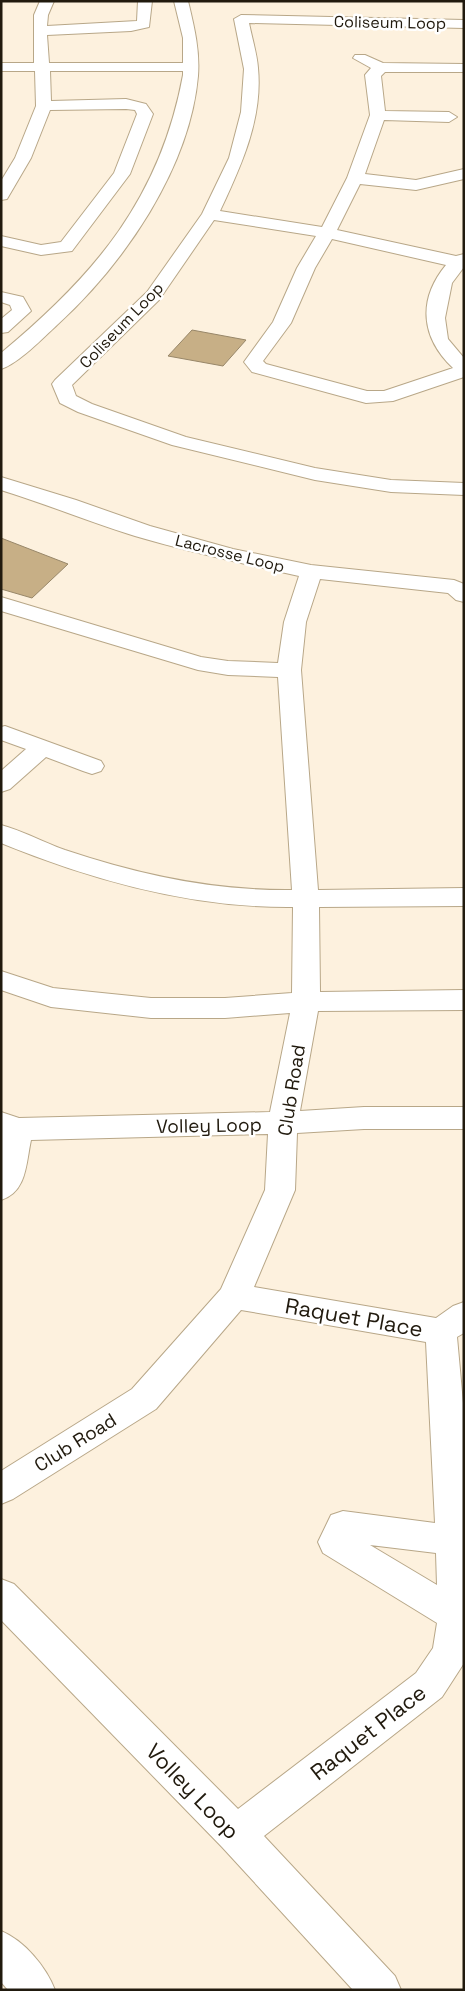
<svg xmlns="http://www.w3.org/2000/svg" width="465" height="1991" viewBox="0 0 465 1991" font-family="'Space Grotesk',sans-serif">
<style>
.building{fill:#c7af86;stroke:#988769}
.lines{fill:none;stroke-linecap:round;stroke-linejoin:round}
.minor-casing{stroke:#b8a788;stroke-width:2}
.minor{fill:#fff;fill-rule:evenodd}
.labels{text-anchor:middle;stroke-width:5;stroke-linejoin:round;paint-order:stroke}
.far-street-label{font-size:16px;fill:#211a0e;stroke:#fff}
.street-label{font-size:19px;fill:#211a0e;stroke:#fff}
.near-street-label{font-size:22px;fill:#211a0e;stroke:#fff}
</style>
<rect width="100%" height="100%" fill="#fdf1de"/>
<g class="building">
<polygon points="192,330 246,340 223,366 168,356"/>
<polygon points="1,538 68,564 32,598 1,589"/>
</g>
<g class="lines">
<defs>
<g id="minor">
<path d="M40 1H54L48 15 47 26 137 21 138 1H152L149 27 131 31 47 35 49 63H183V38L174 1H188C194 26 200 50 198 76 190 168 124 264 57 325 44 337 18 364 1 369V353C95 275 160 199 183 75V71H50L51 101 126 99 146 104 153 114 130 174 72 251 41 255 1 246V236L41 245 61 242 114 173 137 114 135 110 126 109 50 110 31 158 7 199 1 200V181L15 158 36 106 35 71H1V63H34V15Z"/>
<path d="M241 15 464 20V28L249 23C252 38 257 54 258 68 263 119 241 166 220 211L322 227 347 178 370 115 365 75 371 68 353 58 355 55H365L383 63 464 64V72H385L381 76 385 111 449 112 457 117 449 122 384 120 365 174 416 180 464 169V179L416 190 360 184 337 230 456 256 464 254V267L452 283 445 318 448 339 464 358V377L393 401 366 403 252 372 244 362 273 322 297 268 316 236 214 220 159 300 72 385 76 396 92 404 186 437 315 468 391 480 464 483V495L391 492 315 480 172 445 78 412 60 403 52 384 55 380 147 292 202 214 229 158 241 112 244 69 234 19ZM332 239 446 265C417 300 421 338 453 368L384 391H367L266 364 263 361 291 323 315 268Z"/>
<polygon points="1,292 23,297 31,311 8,332 1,333 1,319 12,310 10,305 1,302"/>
<path d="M1 477 76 500 150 526 233 549 311 565 454 580 464 584V602L456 600 448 593 320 579 306 622 301 670 318 890 464 888V906L319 907 320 992 464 990V1010L318 1011 300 1111 364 1107H464V1129H364L297 1133 295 1190 254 1287 436 1318 453 1306 464 1302V1333L457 1337 464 1414V1663L442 1697 264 1836 395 1976 401 1990H353L222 1847 1 1620V1579L14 1584 238 1809 416 1673 433 1648 437 1623 323 1553 318 1542 331 1515 343 1511 435 1523 426 1342 241 1310 156 1409 13 1499 1 1504V1471L132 1389 221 1289 265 1190 268 1134 31 1140C26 1163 27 1192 1 1200V1112L19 1118 270 1112 290 1013 225 1018H151L51 1007 1 990V971L53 988 151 998H225L292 993 293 907C192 908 94 881 1 843V825C23 831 43 842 65 850 139 875 214 891 292 890L278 677 228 675 198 670 1 611V597L201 657 228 661 278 663 284 622 299 576C244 564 189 552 135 536 90 522 46 504 1 490ZM370 1545 436 1553 437 1585Z"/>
<polygon points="5,726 101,761 104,766 101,771 92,774 83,771 46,757 10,789 1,792 1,771 26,749 1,740 1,727"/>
<path d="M1 1931C25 1941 46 1967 55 1990H8L1 1982Z"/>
</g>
</defs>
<use href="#minor" class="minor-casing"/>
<use href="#minor" class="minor"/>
</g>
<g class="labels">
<g class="far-street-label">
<text transform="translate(390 22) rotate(1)" y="6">Coliseum Loop</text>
<text transform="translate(121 325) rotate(-46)" y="6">Coliseum Loop</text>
<text transform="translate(230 553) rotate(14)" y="6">Lacrosse Loop</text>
</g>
<g class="street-label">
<text transform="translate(291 1090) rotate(-81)" y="7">Club Road</text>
<text transform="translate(209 1125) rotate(-1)" y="7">Volley Loop</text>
<text transform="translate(75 1442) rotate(-32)" y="7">Club Road</text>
</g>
<g class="near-street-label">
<text transform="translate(354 1317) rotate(10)" y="8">Raquet Place</text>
<text transform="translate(368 1732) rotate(-38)" y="8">Raquet Place</text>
<text transform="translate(193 1791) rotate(46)" y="8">Volley Loop</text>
</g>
</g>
<rect width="465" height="1991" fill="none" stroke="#211a0e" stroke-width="5"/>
</svg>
